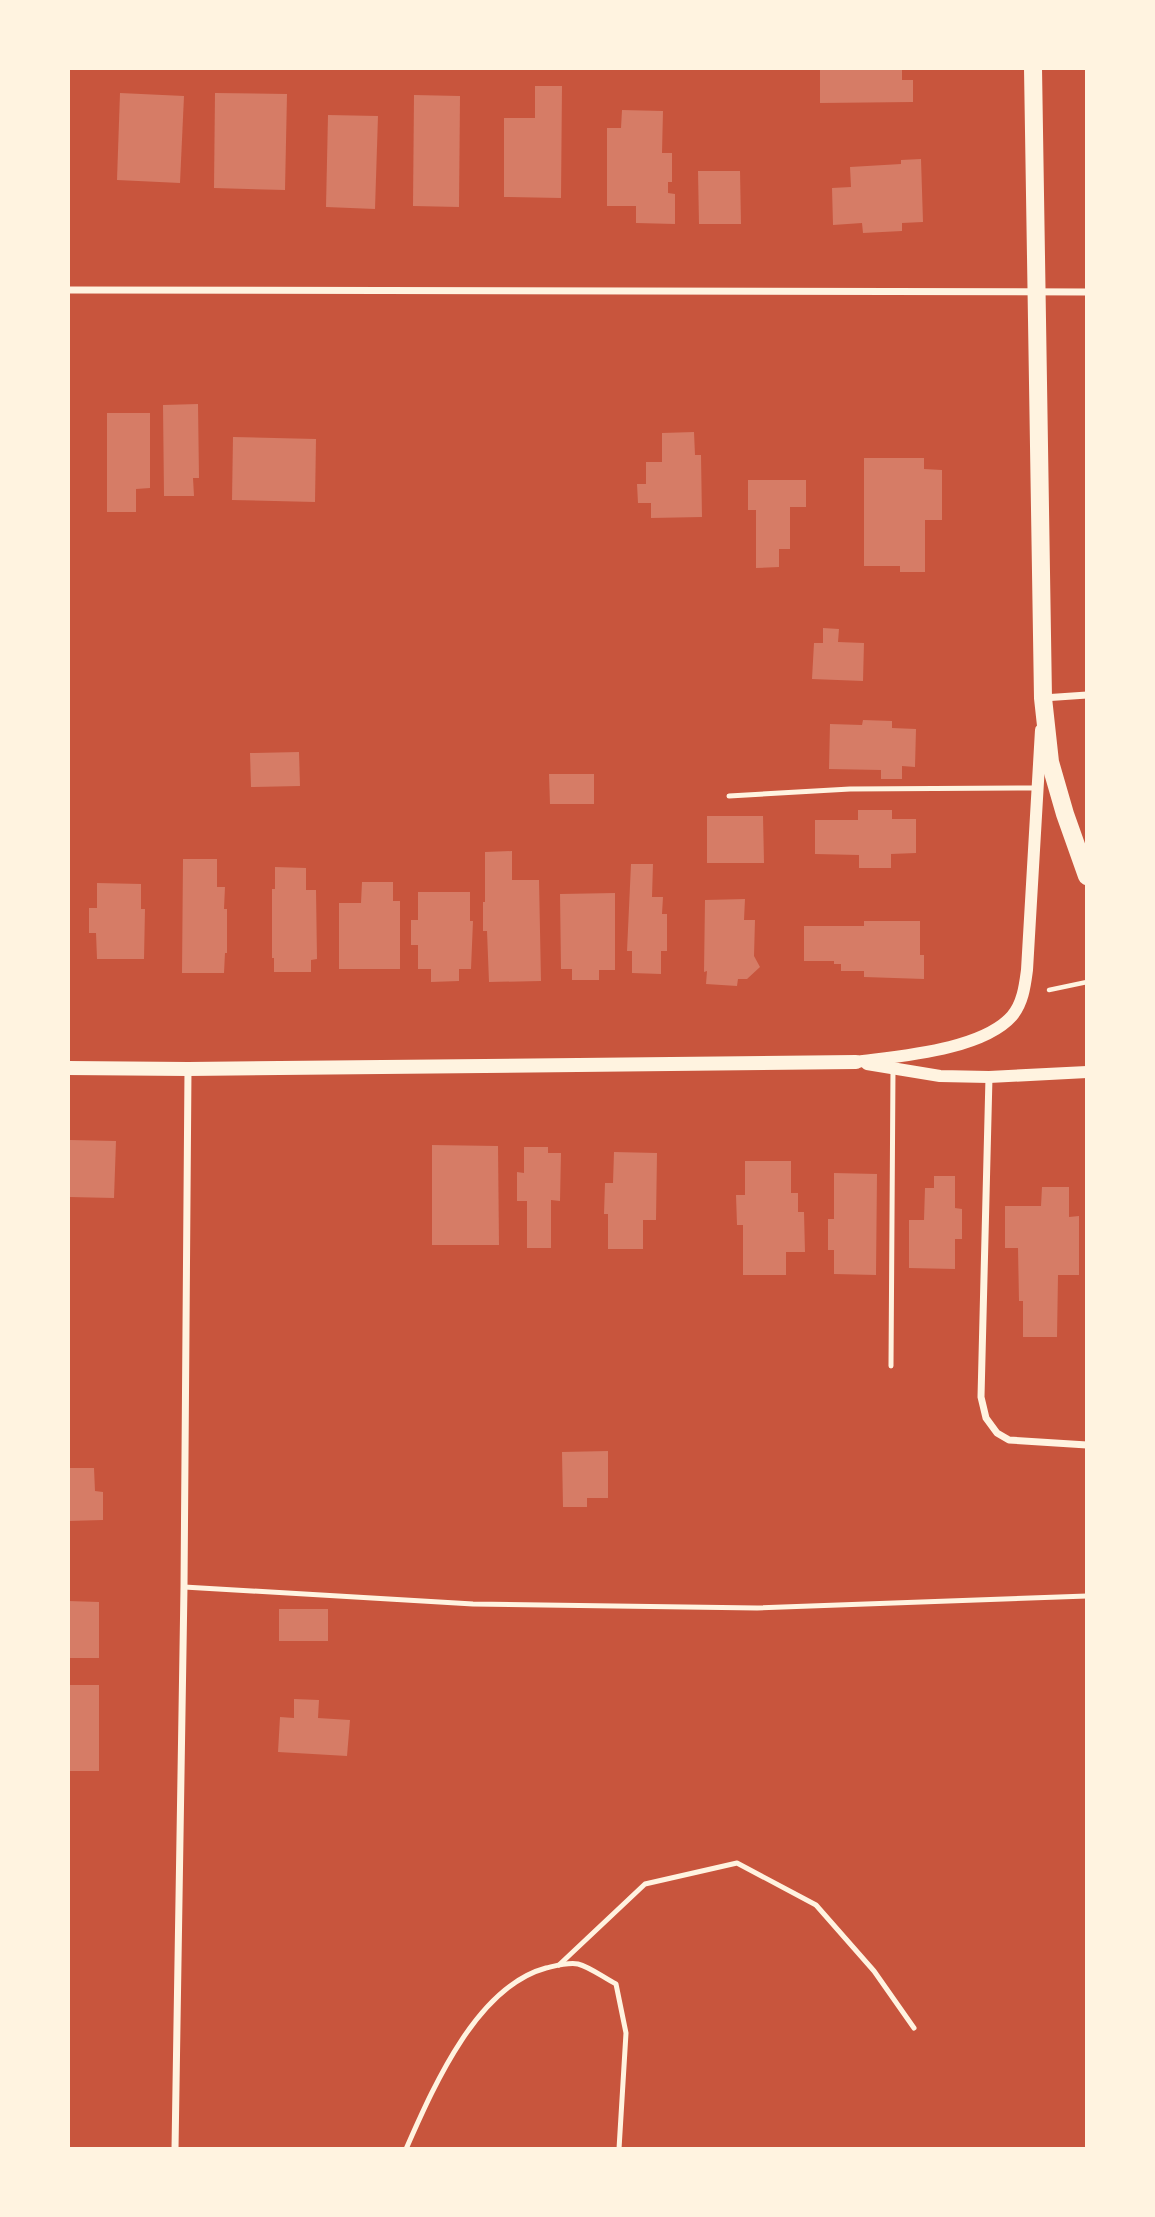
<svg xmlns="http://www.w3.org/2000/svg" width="1155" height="2217" viewBox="0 0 1155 2217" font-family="Inter,sans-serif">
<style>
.building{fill:#d67c66}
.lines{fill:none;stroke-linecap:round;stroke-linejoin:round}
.path{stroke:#fff3e0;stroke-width:4.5}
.service{stroke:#fff3e0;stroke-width:5}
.minor{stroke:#fff3e0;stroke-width:7}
.tertiary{stroke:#fff3e0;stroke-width:12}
.secondary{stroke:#fff3e0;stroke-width:14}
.primary{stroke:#fff3e0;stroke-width:18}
</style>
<rect width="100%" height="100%" fill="#c8553d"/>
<g class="building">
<polygon points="820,68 902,68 902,80 913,80 913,102 820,103"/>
<polygon points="535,86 562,86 561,198 504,197 504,118 535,118"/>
<polygon points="120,93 184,96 180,183 117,180"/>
<polygon points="215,93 287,94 285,190 214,188"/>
<polygon points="414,95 460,96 459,207 413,206"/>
<polygon points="622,110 663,111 662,153 672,153 672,182 668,182 668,193 675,194 675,224 636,223 636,206 607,206 607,128 621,128"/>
<polygon points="328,115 378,116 375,209 326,207"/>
<polygon points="921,159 923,222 902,223 902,231 863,233 862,223 833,225 832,188 851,187 850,167 901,164 901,160"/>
<polygon points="698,171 740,171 741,224 699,224"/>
<polygon points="198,404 199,478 193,478 194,496 164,496 163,405"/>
<polygon points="107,413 150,413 150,488 136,489 136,512 107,512"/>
<polygon points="694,432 695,455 701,455 702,517 651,518 651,503 638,503 637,484 646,484 646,462 662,462 662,433"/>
<polygon points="233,437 316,439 315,502 232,500"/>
<polygon points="864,458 924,458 924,469 942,470 942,520 925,520 925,572 900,572 900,566 864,566"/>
<polygon points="748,480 806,480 806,507 790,507 790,549 779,549 779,567 756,568 756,510 748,510"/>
<polygon points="823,628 839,629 838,642 864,643 863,681 812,679 814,643 823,643"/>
<polygon points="863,720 892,721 892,728 916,729 915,767 902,766 902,779 881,779 881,770 829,769 830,724 862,725"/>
<polygon points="299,752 300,786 251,787 250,753"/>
<polygon points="549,774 594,774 594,804 550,804"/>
<polygon points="858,810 892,810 892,819 916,819 916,853 891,854 891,868 859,868 859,855 815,854 815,820 858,820"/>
<polygon points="707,816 763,816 764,863 707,863"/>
<polygon points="512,851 512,880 539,880 541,981 489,982 487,931 483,931 483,902 485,902 485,852"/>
<polygon points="183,859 217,859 217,887 225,887 224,909 227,909 227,953 225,953 224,973 182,973"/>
<polygon points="631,864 653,864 652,897 663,897 662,914 667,914 667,951 661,951 661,974 632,973 632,951 627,951"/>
<polygon points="275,867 306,868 306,890 316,890 317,959 311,960 311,972 274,972 274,958 272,958 272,889 275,889"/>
<polygon points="362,882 393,882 393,901 400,901 400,969 339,969 339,903 361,903"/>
<polygon points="97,883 141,884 141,909 145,909 144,959 97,959 96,933 89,933 89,908 97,908"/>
<polygon points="418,892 470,892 470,921 473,921 471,969 459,969 459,981 431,982 431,969 418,969 418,945 411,945 411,920 418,920"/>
<polygon points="615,893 615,970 599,970 599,980 572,980 572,969 561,969 560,894"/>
<polygon points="745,899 744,920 755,920 754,956 760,967 747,979 738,979 737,986 706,984 707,971 704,972 705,900"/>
<polygon points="864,921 920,921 920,955 924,955 924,979 864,977 864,971 841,971 841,964 834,964 834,961 804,961 804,926 864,926"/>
<polygon points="70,1140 116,1141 114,1198 69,1197"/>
<polygon points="432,1145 498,1146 499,1245 432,1245"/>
<polygon points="524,1147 548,1147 548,1153 561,1153 560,1201 551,1200 551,1248 527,1248 527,1201 517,1201 517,1172 524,1173"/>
<polygon points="614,1152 657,1153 656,1220 643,1220 643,1249 608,1249 608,1214 604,1214 605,1183 613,1183"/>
<polygon points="745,1161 791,1161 791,1193 798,1193 798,1212 804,1212 805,1252 786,1252 786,1275 743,1275 743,1225 737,1225 736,1195 745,1195"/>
<polygon points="834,1173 877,1174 876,1275 834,1274 834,1250 828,1250 828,1219 834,1219"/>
<polygon points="934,1176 955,1176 955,1208 962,1209 962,1239 955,1239 955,1269 909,1268 909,1220 924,1220 925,1188 934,1188"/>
<polygon points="1042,1187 1069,1187 1069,1217 1079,1216 1079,1275 1058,1275 1057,1337 1023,1337 1023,1301 1019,1301 1018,1248 1005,1248 1005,1206 1041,1206"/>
<polygon points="608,1451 608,1498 587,1498 587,1507 563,1507 562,1452"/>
<polygon points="68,1468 94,1468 95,1491 103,1492 103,1520 68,1521"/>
<polygon points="68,1601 99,1602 99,1658 68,1658"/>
<rect x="279" y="1609" width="49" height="32"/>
<rect x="68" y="1685" width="31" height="86"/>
<polygon points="294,1699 319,1700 318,1718 350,1720 347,1756 278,1752 280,1717 294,1718"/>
</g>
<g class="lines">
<polyline class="path" points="1049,990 1087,982"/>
<g class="service">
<polyline points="729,796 850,789 1037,788"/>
<polyline points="891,1366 893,1069"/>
<polyline points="184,1587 473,1604 757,1608 1087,1596"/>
<polyline points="559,1965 645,1884 737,1863 816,1905 874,1971 914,2028"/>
<path d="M406 2149C433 2088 476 1987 546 1968 555 1966 568 1962 578 1964 590 1967 604 1978 616 1984L626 2033 619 2149"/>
</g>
<g class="minor">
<polyline points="68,290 1087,292"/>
<polyline points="1043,698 1087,695"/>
<polyline points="989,1077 981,1397 986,1418 997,1433 1009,1440 1087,1445"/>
<polyline points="175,2149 184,1587 188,1069"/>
</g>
<g class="tertiary">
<path d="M856 1062C900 1056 982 1050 1012 1016 1023 1003 1025 985 1027 970L1041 730"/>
<polyline points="867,1064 940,1076 989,1077 1087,1072"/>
</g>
<polyline class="secondary" points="68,1068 188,1069 856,1062"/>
<polyline class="primary" points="1033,68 1043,698 1050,762 1065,814 1087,876"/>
</g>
<rect width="1155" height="2217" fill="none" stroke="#fff3e0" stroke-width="140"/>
</svg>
